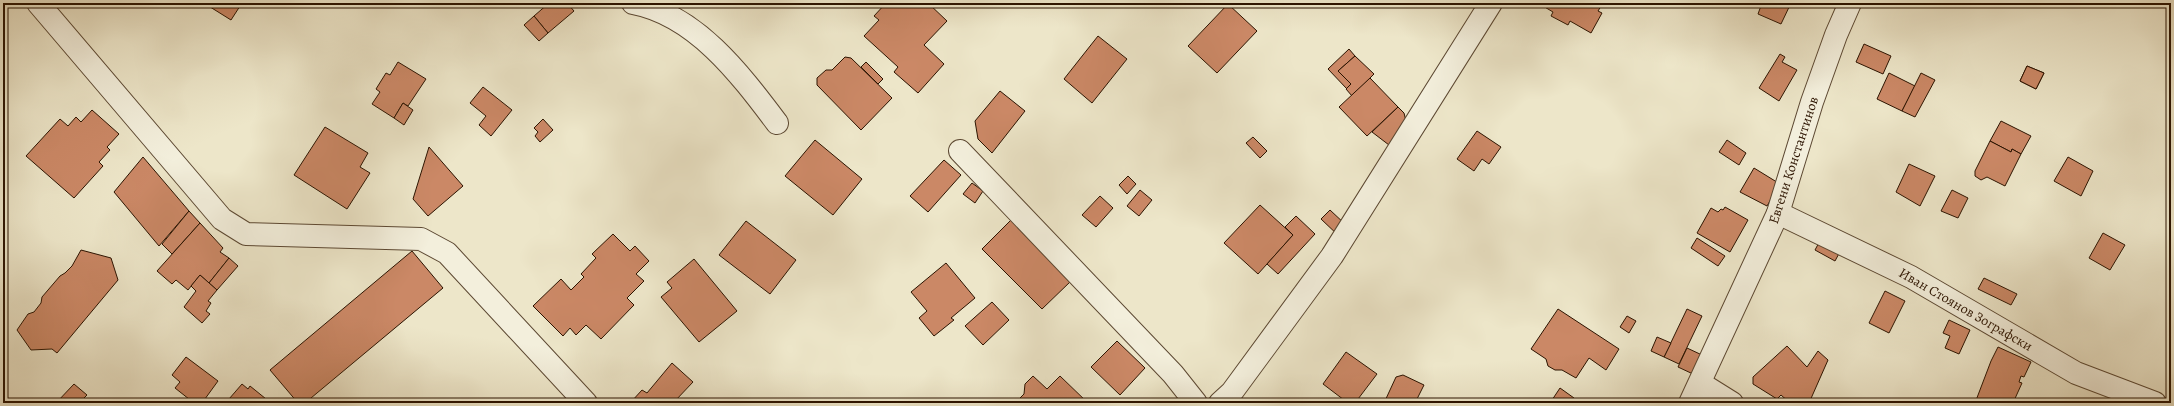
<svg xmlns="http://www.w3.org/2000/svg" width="2174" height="406" viewBox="0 0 2174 406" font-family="Alegreya,serif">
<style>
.building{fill:#cb8866;stroke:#2b1300}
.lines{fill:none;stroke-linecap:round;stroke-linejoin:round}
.minor-casing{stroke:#5c4832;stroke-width:24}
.minor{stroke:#f3efdc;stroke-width:22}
.labels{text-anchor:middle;stroke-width:3;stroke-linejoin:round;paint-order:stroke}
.street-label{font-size:14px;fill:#2b1300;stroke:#f3efdc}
</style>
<rect width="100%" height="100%" fill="#ede6c9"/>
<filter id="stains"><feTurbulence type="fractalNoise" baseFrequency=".005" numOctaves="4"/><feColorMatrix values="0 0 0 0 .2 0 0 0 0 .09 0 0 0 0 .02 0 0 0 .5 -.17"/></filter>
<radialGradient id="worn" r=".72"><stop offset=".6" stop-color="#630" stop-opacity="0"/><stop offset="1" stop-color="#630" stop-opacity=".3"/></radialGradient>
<g class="building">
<polygon points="192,3 242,3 231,20 207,5 200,7"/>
<polygon points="549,3 567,3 574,11 548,33 534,16"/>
<polygon points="886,3 928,3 947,21 924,45 944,64 918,93 894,72 898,67 864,36 879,20 874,16"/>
<polygon points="1545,3 1603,3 1598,11 1602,13 1591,33 1570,21 1568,25 1551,16 1553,12 1543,6"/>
<polygon points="1762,3 1791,3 1781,24 1758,14"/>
<polygon points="1228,4 1257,31 1217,73 1188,46"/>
<polygon points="534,16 548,33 539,41 524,25"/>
<polygon points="1098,36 1127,59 1092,103 1064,79"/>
<polygon points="1864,44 1891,56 1883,74 1856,62"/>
<polygon points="1349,49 1355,56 1338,71 1351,84 1347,89 1328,69"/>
<polygon points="1780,54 1785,57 1782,62 1797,70 1779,101 1759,88"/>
<polygon points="1355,56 1374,74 1352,96 1346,89 1351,84 1338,71"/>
<polygon points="845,57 851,58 892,98 861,130 817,85 817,78 826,70 832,70"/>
<polygon points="398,62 426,79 408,106 403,103 394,118 372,104 380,92 376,89 386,73 390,75"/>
<polygon points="866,62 883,79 878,84 861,67"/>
<polygon points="2027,66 2044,73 2036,89 2020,81"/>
<polygon points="2027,66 2044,73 2036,89 2020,81"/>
<polygon points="1889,73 1915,86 1902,111 1877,99"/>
<polygon points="1921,73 1935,80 1915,117 1902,111"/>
<polygon points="1370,78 1398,107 1367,136 1339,107"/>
<polygon points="483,87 512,110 491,136 479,125 486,116 470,103"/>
<polygon points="1000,91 1025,111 992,153 978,139 975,121"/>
<polygon points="403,103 413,110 404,125 394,118"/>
<polygon points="1398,107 1404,113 1407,125 1389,145 1372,132"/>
<polygon points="92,110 119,134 107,147 110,150 99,162 103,166 74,198 26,156 60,119 68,126 76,117 81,122"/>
<polygon points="543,119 553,130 540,142 535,136 538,132 534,128"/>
<polygon points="2001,121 2031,136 2021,154 2012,149 2011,152 1990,141"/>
<polygon points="325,127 368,153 360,167 370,173 347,209 294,175"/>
<polygon points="1477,131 1501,147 1489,164 1482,159 1474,171 1457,159"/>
<polygon points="1253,137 1267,151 1260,158 1246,143"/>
<polygon points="815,140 862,179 833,215 785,176"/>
<polygon points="1727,140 1746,153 1739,165 1719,152"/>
<polygon points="1990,141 2011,152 2012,149 2021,154 2005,186 1987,177 1981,180 1975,176 1975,171"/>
<polygon points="429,147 463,186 428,216 413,199"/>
<polygon points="143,157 189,211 159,246 114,192"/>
<polygon points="2068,157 2093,171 2081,196 2054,181"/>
<polygon points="944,160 961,175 928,212 910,196"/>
<polygon points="1909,164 1935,176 1920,206 1896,192"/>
<polygon points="1754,168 1780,184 1767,206 1740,192"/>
<polygon points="1128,176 1136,184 1127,194 1119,185"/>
<polygon points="972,183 983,191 975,203 963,194"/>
<polygon points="1140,190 1152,200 1139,216 1127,206"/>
<polygon points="1952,190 1968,198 1958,218 1941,211"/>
<polygon points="1100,196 1113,208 1096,227 1082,215"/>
<polygon points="1260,205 1293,235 1258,274 1224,243"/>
<polygon points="1725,207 1748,220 1730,252 1697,233 1711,208 1718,212 1721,209 1723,210"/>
<polygon points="1330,210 1346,225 1340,237 1321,219"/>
<polygon points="189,211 200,223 172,254 162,244"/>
<polygon points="1296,216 1315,234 1278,274 1267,264 1293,235 1285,227"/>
<polygon points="1011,220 1071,281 1042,309 982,249"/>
<polygon points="746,221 796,260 770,294 719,255"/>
<polygon points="200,223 223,248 220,252 229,258 209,283 200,275 188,290 176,280 172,284 157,271"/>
<polygon points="2103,233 2125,245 2110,270 2089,258"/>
<polygon points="613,234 630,251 635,246 649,261 636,274 644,281 627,298 634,305 601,339 586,325 576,335 570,328 563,336 533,306 561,279 571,290 584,277 581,274 596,258 592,254"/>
<polygon points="1822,237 1842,248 1835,261 1815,250"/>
<polygon points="1697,238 1725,256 1718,266 1691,248"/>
<polygon points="81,250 111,258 118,280 57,353 52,349 31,350 17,330 28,314 34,312 41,303 42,297 60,276 65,273 72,266"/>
<polygon points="412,251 443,288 305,403 298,403 270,370"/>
<polygon points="229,258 238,266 217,290 209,283"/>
<polygon points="694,259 737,311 699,342 661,297 672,288 667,282"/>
<polygon points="946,263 975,298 951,318 954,320 934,336 919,318 927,311 911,292"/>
<polygon points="200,275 217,290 208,301 211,303 206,311 210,314 202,323 184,307 196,291 191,286"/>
<polygon points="1984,278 2017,294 2011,305 1978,289"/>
<polygon points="1885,291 1905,301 1889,333 1869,323"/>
<polygon points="992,302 1009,320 983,345 965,326"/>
<polygon points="1558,309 1619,349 1606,370 1589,358 1576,378 1562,370 1555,370 1548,366 1546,359 1531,349"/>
<polygon points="1687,309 1702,316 1679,364 1664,357"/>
<polygon points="1627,316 1636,321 1629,333 1620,327"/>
<polygon points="1949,320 1970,330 1959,354 1945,348 1950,336 1943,333"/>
<polygon points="1657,337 1671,343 1664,357 1651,351"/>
<polygon points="1117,341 1145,368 1120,395 1091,367"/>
<polygon points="1787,346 1807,367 1818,351 1828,360 1809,403 1790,403 1781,395 1777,399 1753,384 1753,377"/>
<polygon points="1998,347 2031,362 2024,377 2021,376 2019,382 2022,383 2013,403 1975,403 1991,361"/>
<polygon points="1687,348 1702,355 1693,374 1678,367"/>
<polygon points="1346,352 1377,374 1355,403 1348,403 1323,384"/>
<polygon points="186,357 218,381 202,403 194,403 175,388 180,382 172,375"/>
<polygon points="672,363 693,382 675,401 677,403 631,402 642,390 647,393"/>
<polygon points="1403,375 1424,385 1415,403 1384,403 1396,377"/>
<polygon points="1033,376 1047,389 1060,376 1088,403 1015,403 1024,394 1025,384"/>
<polygon points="74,384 87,395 84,398 89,403 56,403"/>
<polygon points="242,384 248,389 250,386 271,403 233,403 229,399"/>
<polygon points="1560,388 1574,398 1571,403 1557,403 1552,400"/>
</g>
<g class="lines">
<defs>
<g id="minor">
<polyline points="38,3 222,219 246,234 421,239 447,253 586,403"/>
<path d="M633 3C696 15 740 74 777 123"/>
<polyline points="960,151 1173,374 1196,403"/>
<polyline points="1778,213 1911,277 2076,373 2155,403"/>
<polyline points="1700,383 1732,403"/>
<polyline points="1220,403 1232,392 1332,256 1491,3"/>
<polyline points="1690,403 1778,213 1812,102 1836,35 1850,3"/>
</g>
</defs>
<use href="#minor" class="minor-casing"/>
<use href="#minor" class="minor"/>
</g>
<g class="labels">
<g class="street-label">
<text transform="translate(1793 160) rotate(-72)" y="5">Евгени Константинов</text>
<text transform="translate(1966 309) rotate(30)" y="5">Иван Стоянов Зографски</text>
</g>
</g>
<rect width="2174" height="406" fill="none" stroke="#ede6c9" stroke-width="16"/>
<rect x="4" y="4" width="2166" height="398" fill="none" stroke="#2b1300" stroke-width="2"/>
<rect x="8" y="8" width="2158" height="390" fill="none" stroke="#2b1300"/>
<rect width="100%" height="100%" filter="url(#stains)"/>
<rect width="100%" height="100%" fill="url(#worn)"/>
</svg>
